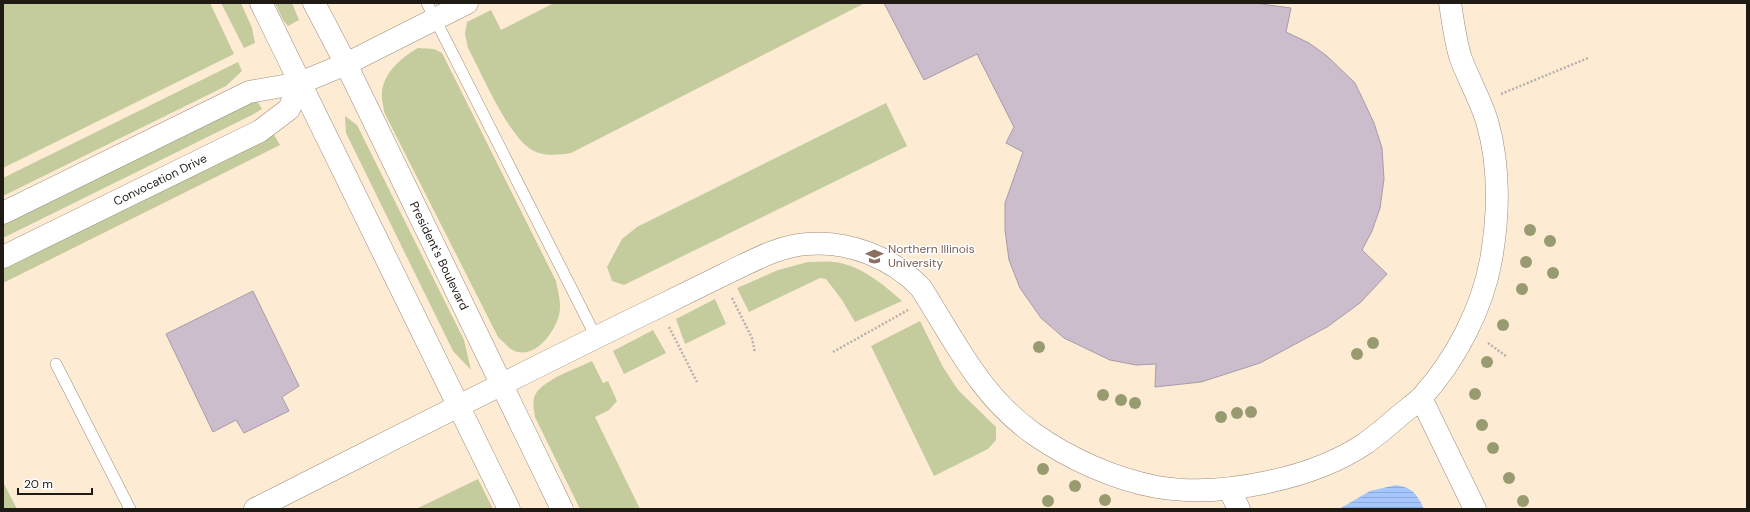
<svg xmlns="http://www.w3.org/2000/svg" width="1750" height="512" viewBox="0 0 1750 512" font-family="'DM Sans',sans-serif">
<style>
.built{fill:#fdebd4}
.green{fill:#c4cc9d}
.water{fill:url(#water-rules)}
.building{fill:#cbbdcc;stroke:#a89aa9}
.lines{fill:none;stroke-linecap:round;stroke-linejoin:round}
.lane-casing{stroke:#998d7e;stroke-width:12}
.street-casing{stroke:#998d7e;stroke-width:23}
.path{stroke:#b5b1ad;stroke-width:2.5;stroke-dasharray:2 2;stroke-linecap:butt}
.lane{stroke:#fff;stroke-width:11}
.street{stroke:#fff;stroke-width:22}
.tree{fill:#989b6f}
.labels{text-anchor:middle;stroke-width:3;stroke-linejoin:round;paint-order:stroke}
.street-label{font-size:12px;fill:#1f1a14;stroke:#fff}
.education-label{font-size:12px;fill:#785e54;stroke:#fff;text-anchor:start}
</style>
<defs>
<pattern id="water-rules" width="6" height="5" patternUnits="userSpaceOnUse"><rect width="6" height="5" fill="#a5c7fd"/><path d="M0 2.5h6" fill="none" stroke="#8eaad8"/></pattern>
</defs>
<rect width="100%" height="100%" fill="#fdfaf7"/>
<rect class="built" x="3" y="3" width="1744" height="506"/>
<g class="green">
<polygon points="3,3 210,3 234,54 3,168"/>
<polygon points="221,3 241,3 252,28 255,43 244,48"/>
<polygon points="275,3 292,3 299,20 288,26 283,20"/>
<path d="M554 3H865L571 153C557 155 541 157 529 148 506 131 482 74 468 48L465 34 467 22 491 10 501 30Z"/>
<path d="M418 48 434 49 442 53 556 281C558 292 562 304 559 315 555 331 538 356 518 352 509 350 504 342 498 337L384 112C384 106 381 99 382 93 383 73 402 57 418 48Z"/>
<polygon points="238,62 242,71 226,86 3,196 3,178"/>
<polygon points="256,99 262,109 252,115 3,238 3,223"/>
<polygon points="886,103 907,146 624,285 612,281 607,267 622,239 637,227"/>
<polygon points="345,116 357,125 464,340 471,370 453,351 346,133"/>
<polygon points="273,133 280,145 3,283 3,265"/>
<path d="M808 262C816 262 825 261 833 262 859 264 883 284 902 301L855 322 842 300 826 279 820 278 749 312 737 288 778 270Z"/>
<polygon points="715,299 726,324 685,344 676,319"/>
<polygon points="920,321 943,367 958,390 996,427 996,440 988,449 934,476 871,346"/>
<polygon points="653,330 666,353 624,374 613,351"/>
<path d="M592 361 603 383 608 381 617 401 609 410 595 417 640 509H580L535 417C534 410 532 402 535 395 544 379 576 369 592 361Z"/>
<polygon points="478,479 493,509 416,509"/>
<polygon points="3,482 17,509 3,509"/>
</g>
<path class="water" d="M1396 485C1413 488 1416 493 1424 509H1339L1370 491Z"/>
<g class="building">
<polygon points="884,3 1254,3 1291,8 1286,32 1309,43 1327,56 1355,83 1374,123 1382,148 1384,179 1380,208 1372,231 1362,250 1387,274 1360,303 1327,327 1260,363 1201,382 1155,387 1156,364 1136,365 1110,360 1064,338 1041,318 1020,288 1009,260 1005,230 1005,203 1023,152 1006,143 1014,127 977,54 924,80"/>
<polygon points="253,291 299,386 282,397 289,411 244,433 236,420 213,432 166,334"/>
</g>
<g class="lines">
<defs>
<g id="lane">
<polyline points="427,3 596,337"/>
<polyline points="56,364 130,509"/>
</g>
<g id="street">
<polyline points="261,3 509,509"/>
<path id="s1" d="M314 3 346 64 562 509"/>
<polyline points="3,213 249,92 300,83 346,64 467,3"/>
<path id="s2" d="M3 257 260 131 289 109 300 83"/>
<polyline points="1421,398 1475,509"/>
<polyline points="1229,489 1239,509"/>
<path d="M255 509C388 442 520 374 654 309 678 297 703 285 727 273 753 261 778 246 807 244 848 240 893 258 921 288 955 341 980 396 1034 434 1070 459 1114 479 1157 487 1220 498 1313 479 1366 443 1377 435 1388 426 1398 417 1406 410 1415 404 1422 397 1456 359 1482 309 1491 260 1499 214 1500 166 1487 121 1480 99 1469 80 1461 59 1455 41 1453 21 1450 3"/>
</g>
</defs>
<use href="#lane" class="lane-casing"/>
<use href="#street" class="street-casing"/>
<g class="path">
<polyline points="1501,94 1588,58"/>
<polyline points="732,298 752,338 755,353"/>
<polyline points="669,327 697,382"/>
<polyline points="1488,343 1506,356"/>
<polyline points="833,352 908,310"/>
</g>
<use href="#lane" class="lane"/>
<use href="#street" class="street"/>
</g>
<g class="tree">
<circle cx="1530" cy="230" r="6"/>
<circle cx="1550" cy="241" r="6"/>
<circle cx="1526" cy="262" r="6"/>
<circle cx="1553" cy="273" r="6"/>
<circle cx="1522" cy="289" r="6"/>
<circle cx="1503" cy="325" r="6"/>
<circle cx="1373" cy="343" r="6"/>
<circle cx="1039" cy="347" r="6"/>
<circle cx="1357" cy="354" r="6"/>
<circle cx="1487" cy="362" r="6"/>
<circle cx="1475" cy="394" r="6"/>
<circle cx="1103" cy="395" r="6"/>
<circle cx="1121" cy="400" r="6"/>
<circle cx="1135" cy="403" r="6"/>
<circle cx="1251" cy="412" r="6"/>
<circle cx="1237" cy="413" r="6"/>
<circle cx="1221" cy="417" r="6"/>
<circle cx="1482" cy="425" r="6"/>
<circle cx="1493" cy="448" r="6"/>
<circle cx="1043" cy="469" r="6"/>
<circle cx="1509" cy="478" r="6"/>
<circle cx="1075" cy="486" r="6"/>
<circle cx="1105" cy="500" r="6"/>
<circle cx="1048" cy="501" r="6"/>
<circle cx="1523" cy="501" r="6"/>
</g>
<defs>
<symbol id="university-bare" viewBox="-9 -9 18 18"><path d="M0-5L7-2L0 1L-7-2ZM-4 1L0 2.5L4 1V4Q0 6-4 4Z" fill="#8d6e63" stroke="#fff" stroke-width="2.5" paint-order="stroke"/></symbol>
</defs>
<g fill-rule="evenodd">
<use href="#university-bare" x="862" y="244" width="25" height="25"/>
</g>
<g class="labels">
<g class="street-label">
<text dy="4" stroke="none"><textPath href="#s2" startOffset="175">Convocation Drive</textPath></text>
<text dy="4" stroke="none"><textPath href="#s1" startOffset="282">President's Boulevard</textPath></text>
</g>
<g class="education-label">
<text x="888" y="253">Northern Illinois<tspan x="888" dy="14">University</tspan></text>
</g>
</g>
<rect width="1750" height="512" fill="none" stroke="#1f1a14" stroke-width="8"/>
<path d="M18 488v6h74v-6" fill="none" stroke="#1f1a14" stroke-width="2"/>
<text x="24" y="488" font-size="12" fill="#1f1a14" stroke="#ffffff" stroke-width="3" paint-order="stroke">20 m</text>
</svg>
